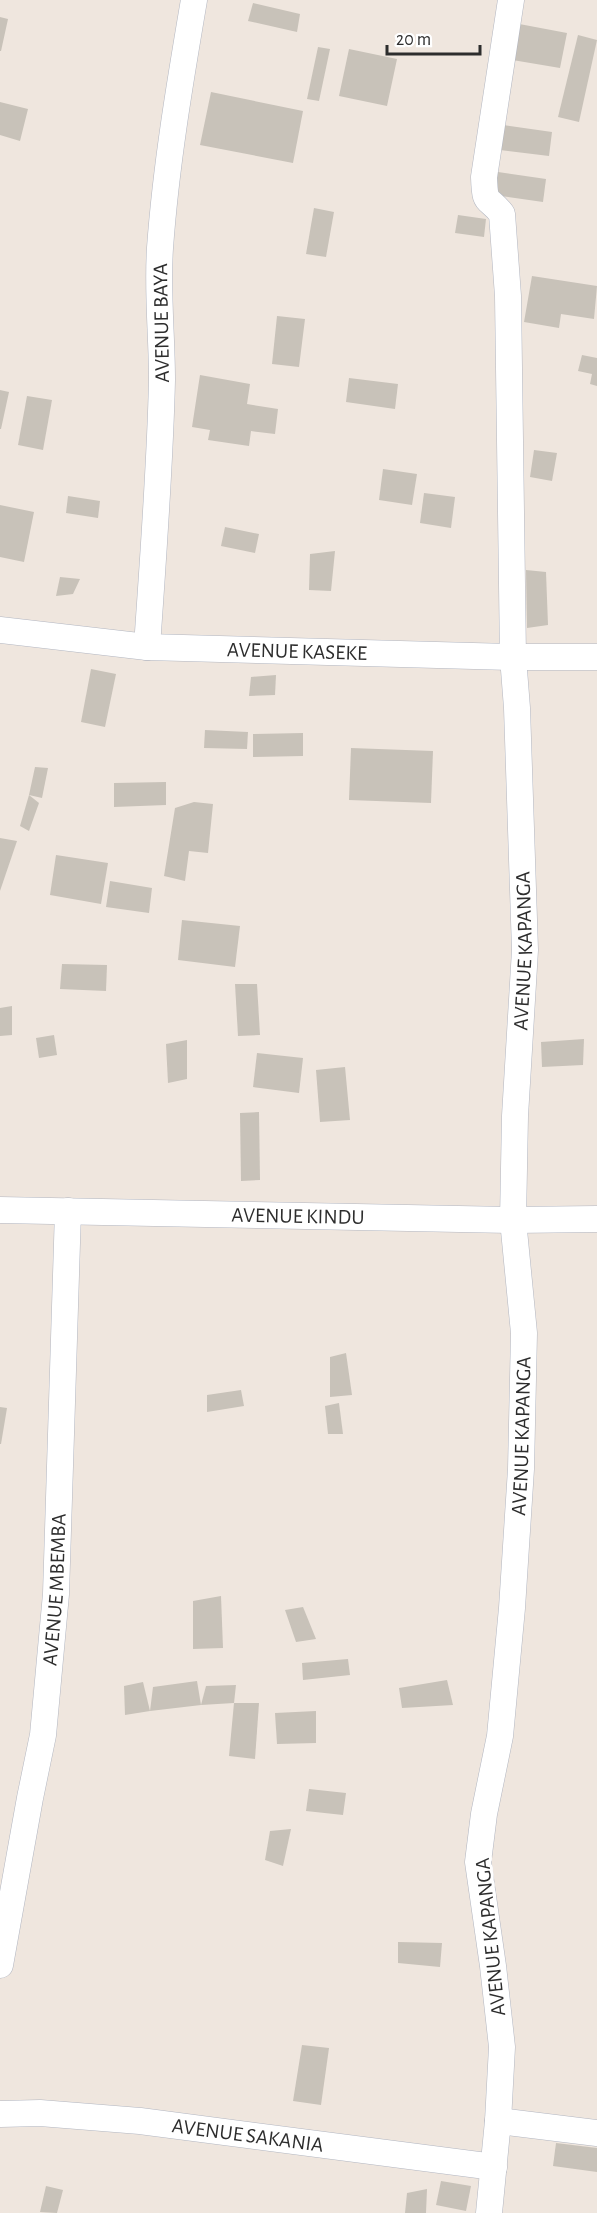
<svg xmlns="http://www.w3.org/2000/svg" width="597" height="2213" viewBox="0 0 597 2213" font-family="'Alegreya Sans',sans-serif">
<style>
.building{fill:#c8c2b9}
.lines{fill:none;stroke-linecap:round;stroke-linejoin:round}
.minor-casing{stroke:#b2b6c1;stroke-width:27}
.minor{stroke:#fff;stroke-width:26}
.labels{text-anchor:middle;stroke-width:6;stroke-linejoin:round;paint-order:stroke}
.street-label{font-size:21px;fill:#2d2d2d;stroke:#fff}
</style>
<rect width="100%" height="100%" fill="#efe6de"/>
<g class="building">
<polygon points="253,3 300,14 297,32 248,21"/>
<polygon points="0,17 8,19 1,51 0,51"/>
<polygon points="514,23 567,33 560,68 507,59"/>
<polygon points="578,35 597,40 579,122 558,117"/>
<polygon points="318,47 330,49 319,101 307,99"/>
<polygon points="349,49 397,59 387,106 339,96"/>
<polygon points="211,92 303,111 293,163 200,145"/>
<polygon points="0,102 28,109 20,141 0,135"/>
<polygon points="503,125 552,132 549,156 500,150"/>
<polygon points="498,172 546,179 543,202 494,195"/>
<polygon points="314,208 334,212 326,257 306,254"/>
<polygon points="458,215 486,219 484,237 455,233"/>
<polygon points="532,276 597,286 594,319 561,314 559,328 524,322"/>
<polygon points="277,316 305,319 299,367 272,364"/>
<polygon points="582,355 597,358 597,386 590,384 592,374 578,371"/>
<polygon points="200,375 250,384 247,404 278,409 275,434 251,431 249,446 208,440 210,430 192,427"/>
<polygon points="349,378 398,384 395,409 346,402"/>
<polygon points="0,390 9,392 1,429 0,429"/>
<polygon points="27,396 52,400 43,450 18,445"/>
<polygon points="534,450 557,453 552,481 530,477"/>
<polygon points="383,469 417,474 412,505 379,500"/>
<polygon points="424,493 455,497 451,528 420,523"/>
<polygon points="68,496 100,501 98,518 66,513"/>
<polygon points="0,505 34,512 24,562 0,557"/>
<polygon points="225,527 259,534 255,553 221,546"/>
<polygon points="335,551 331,591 309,590 310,554"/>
<polygon points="526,570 546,572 548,625 527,628"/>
<polygon points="60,577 80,579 73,594 56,596"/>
<polygon points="91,669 116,674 105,727 81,722"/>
<polygon points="276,675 275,695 249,696 251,677"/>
<polygon points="205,730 248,732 247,749 204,748"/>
<polygon points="303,733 303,756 253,757 253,734"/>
<polygon points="351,748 433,751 431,803 349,800"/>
<polygon points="35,767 48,768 42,798 29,795"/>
<polygon points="166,782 166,805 114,807 114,783"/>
<polygon points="29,795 39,803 29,831 20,826"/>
<polygon points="194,802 213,804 208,853 189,851 185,881 164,876 175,808"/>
<polygon points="0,838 17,841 0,891"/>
<polygon points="56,855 108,863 101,904 50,895"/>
<polygon points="110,881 152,888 149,913 106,907"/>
<polygon points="182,920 240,926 235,967 178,960"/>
<polygon points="62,964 107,965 106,991 60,989"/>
<polygon points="235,984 257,984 260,1035 238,1036"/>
<polygon points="12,1006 12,1035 0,1036 0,1008"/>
<polygon points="54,1035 57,1055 39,1058 36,1038"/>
<polygon points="584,1039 583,1065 542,1067 541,1042"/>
<polygon points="187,1040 187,1079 168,1083 166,1044"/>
<polygon points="257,1053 303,1058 299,1093 253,1087"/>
<polygon points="345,1067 350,1120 320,1122 316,1070"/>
<polygon points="259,1112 260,1180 241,1181 240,1113"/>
<polygon points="346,1353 352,1395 330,1397 330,1357"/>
<polygon points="241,1390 244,1406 207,1412 207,1395"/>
<polygon points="339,1403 343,1434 328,1434 325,1406"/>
<polygon points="0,1407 7,1408 1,1444 0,1444"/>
<polygon points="221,1596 223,1648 193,1649 193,1601"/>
<polygon points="303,1607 316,1639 296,1642 285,1610"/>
<polygon points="348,1659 350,1675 303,1680 302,1663"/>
<polygon points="447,1680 453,1705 402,1708 399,1688"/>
<polygon points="197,1681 201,1705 150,1711 153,1687"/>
<polygon points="143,1682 150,1711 125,1715 124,1686"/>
<polygon points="236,1685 234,1703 201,1705 206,1686"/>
<polygon points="234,1703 259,1703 255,1759 229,1756"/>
<polygon points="316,1711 316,1743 277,1744 275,1713"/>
<polygon points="309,1789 346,1793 343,1815 306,1811"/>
<polygon points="291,1829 283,1866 265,1860 270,1831"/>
<polygon points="398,1942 442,1943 440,1967 398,1963"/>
<polygon points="302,2045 329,2048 321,2105 293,2101"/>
<polygon points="556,2143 597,2148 597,2172 553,2166"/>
<polygon points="441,2181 471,2186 466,2211 436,2205"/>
<polygon points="46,2186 63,2190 57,2213 40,2212"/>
<polygon points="427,2189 426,2213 405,2213 407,2193"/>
</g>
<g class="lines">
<defs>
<g id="minor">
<path id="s1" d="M0 630 147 647 513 657H597"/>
<path d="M147 647C153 558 160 469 162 380 162 336 157 292 160 248 166 165 180 82 194 0"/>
<path id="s2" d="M0 1210 513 1220 597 1219"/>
<path id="s3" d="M0 1965 30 1798 43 1735 56 1594 68 1211"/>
<path id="s4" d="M0 2114 40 2113 140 2121 494 2167"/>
<polyline points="498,2121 597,2133"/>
<path id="s5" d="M489 2213 498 2121 502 2047 493 1966 478 1862 484 1814 500 1736 512 1608 521 1469 524 1333 513 1220 515 1116 525 950 517 708 513 657 508 296 502 214C487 195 485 207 484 177L511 0"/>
</g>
</defs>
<use href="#minor" class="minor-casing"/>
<use href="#minor" class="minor"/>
</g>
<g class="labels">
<g class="street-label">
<text transform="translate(161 323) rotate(-91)" y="7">AVENUE BAYA</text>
<text dy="7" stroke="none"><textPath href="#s1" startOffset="298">AVENUE KASEKE</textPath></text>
<text dy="7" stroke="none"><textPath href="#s5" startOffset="1268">AVENUE KAPANGA</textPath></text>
<text dy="7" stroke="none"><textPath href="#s2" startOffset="298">AVENUE KINDU</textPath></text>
<text dy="7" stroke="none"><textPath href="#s5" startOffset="782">AVENUE KAPANGA</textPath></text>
<text dy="7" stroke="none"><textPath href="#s3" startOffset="380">AVENUE MBEMBA</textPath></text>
<text transform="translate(490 1937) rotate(-96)" y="7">AVENUE KAPANGA</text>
<text dy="7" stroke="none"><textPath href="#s4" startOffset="249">AVENUE SAKANIA</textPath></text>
</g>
</g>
<path d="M387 45v9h93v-9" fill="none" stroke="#2d2d2d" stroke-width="3"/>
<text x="396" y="45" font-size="18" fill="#2d2d2d" stroke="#ffffff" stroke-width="4.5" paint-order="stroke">20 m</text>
</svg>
